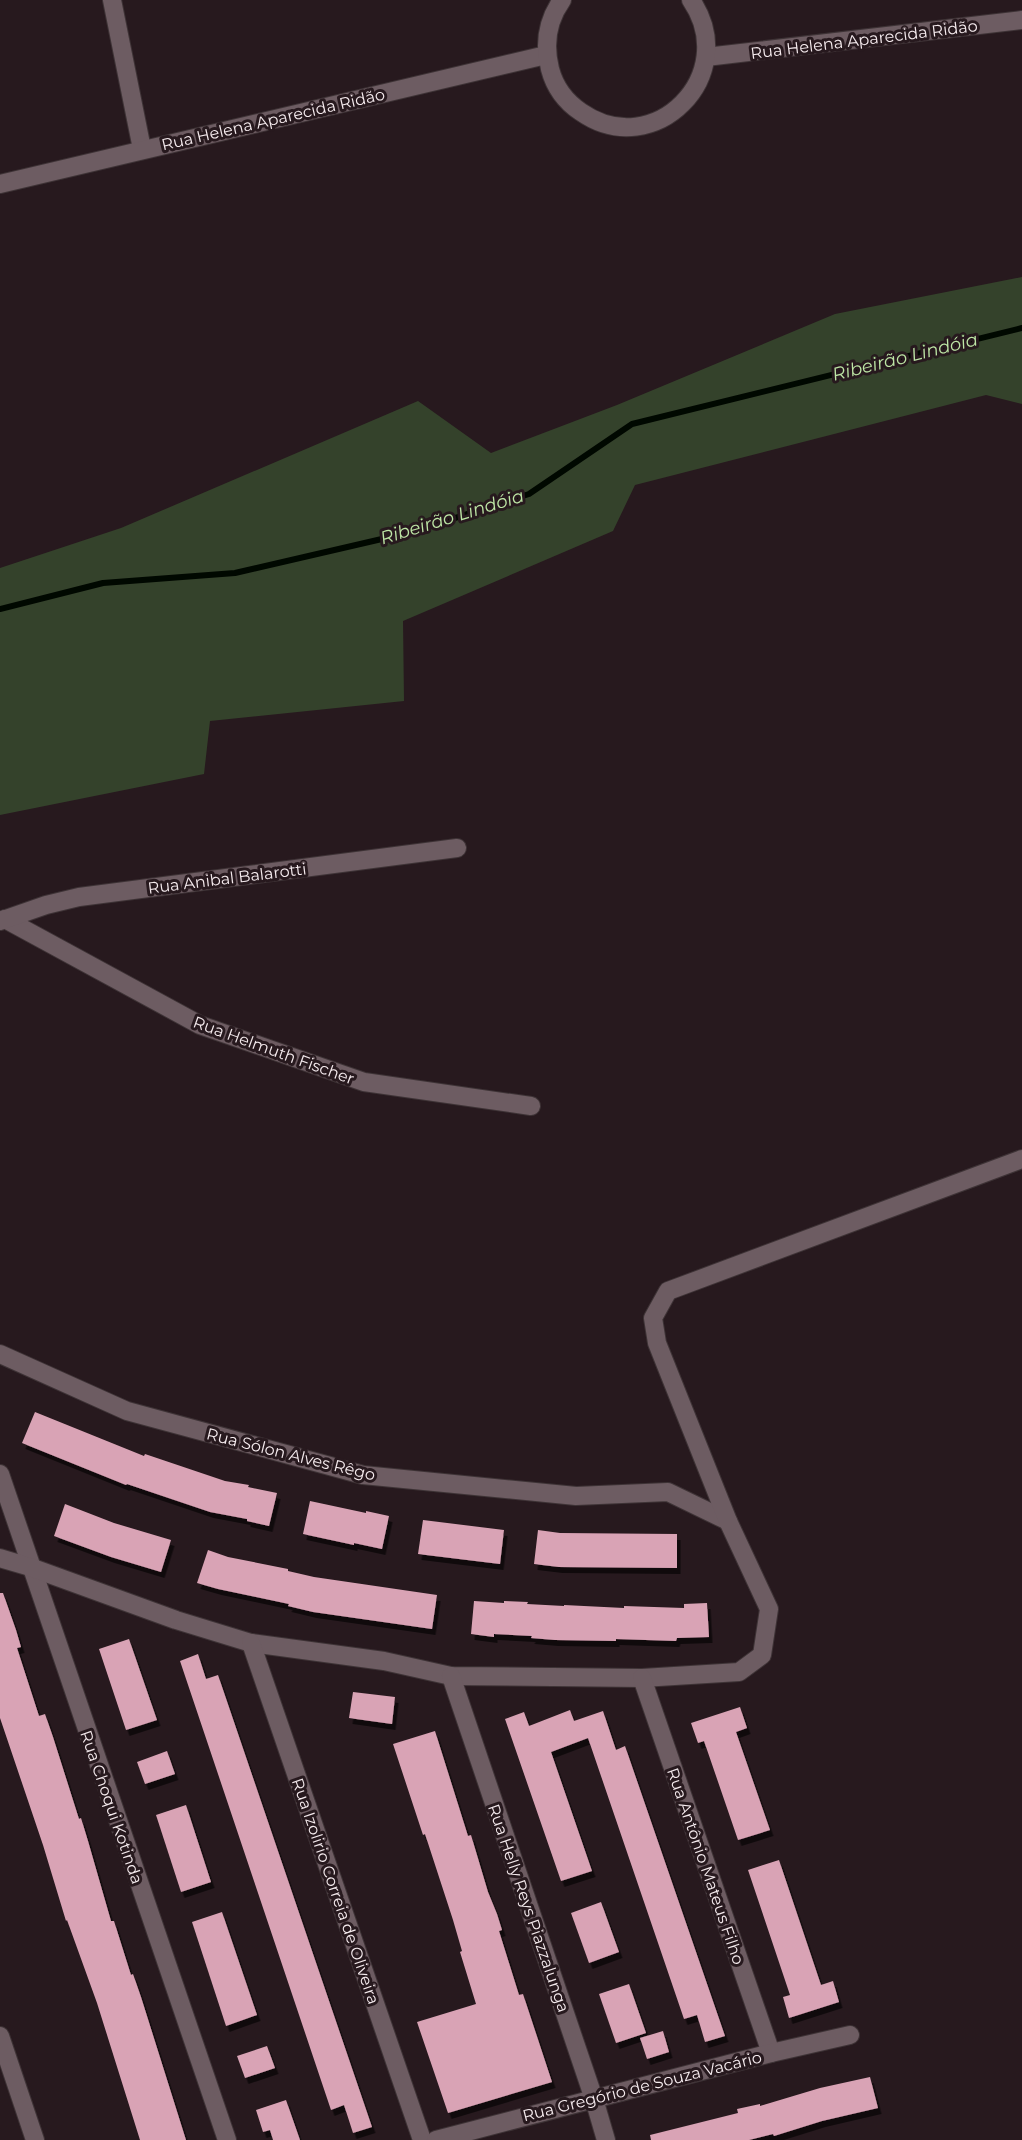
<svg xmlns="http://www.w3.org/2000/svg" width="1022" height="2140" viewBox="0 0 1022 2140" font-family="Montserrat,sans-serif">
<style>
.green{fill:#34422b}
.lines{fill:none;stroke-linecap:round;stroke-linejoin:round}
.stream{stroke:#000800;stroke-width:6}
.building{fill:#d9a3b5;filter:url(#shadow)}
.minor-casing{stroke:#3e3336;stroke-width:20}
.tertiary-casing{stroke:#3e3336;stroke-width:20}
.minor{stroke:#6d5c62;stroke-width:18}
.tertiary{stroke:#6d5c62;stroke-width:18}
.labels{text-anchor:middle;stroke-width:6;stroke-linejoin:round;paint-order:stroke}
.street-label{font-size:16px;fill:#f6ecef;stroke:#27191e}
.water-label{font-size:18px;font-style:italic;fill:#bee7a6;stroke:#27191e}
</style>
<defs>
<filter id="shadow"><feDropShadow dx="3.5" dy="6" stdDeviation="0" flood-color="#0009"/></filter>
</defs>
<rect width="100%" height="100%" fill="#27191e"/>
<polygon class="green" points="1022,277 1022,404 986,395 635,485 613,531 403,621 404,701 210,721 204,774 0,815 0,568 121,528 418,401 491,453 617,405 835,314"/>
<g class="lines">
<polyline class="stream" points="0,609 103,583 235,573 412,532 529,494 632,424 1022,328"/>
</g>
<g class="building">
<polygon points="35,1412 144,1456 145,1454 225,1481 249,1485 248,1487 277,1493 269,1526 247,1521 247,1519 210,1512 127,1484 126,1485 22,1443"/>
<polygon points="310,1501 366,1513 366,1511 389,1516 382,1549 354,1543 354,1545 303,1534"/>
<polygon points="65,1504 114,1523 171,1540 161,1572 111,1557 54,1536"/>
<polygon points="423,1520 504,1530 500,1564 418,1554"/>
<polygon points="538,1530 560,1533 677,1534 677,1568 559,1567 534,1564"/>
<polygon points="208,1550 228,1557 288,1569 288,1571 314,1577 437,1595 432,1629 313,1612 288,1606 289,1604 218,1589 197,1583"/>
<polygon points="0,1593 3,1593 16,1630 21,1647 17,1648 39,1716 45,1714 53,1737 79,1819 81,1818 88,1841 111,1921 114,1921 131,1975 133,1974 141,1997 186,2140 140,2140 97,2003 67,1920 66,1921 43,1845 0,1718"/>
<polygon points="474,1601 504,1603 504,1601 528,1602 527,1604 564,1606 564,1605 624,1608 624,1606 684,1608 684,1604 707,1603 709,1637 677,1638 676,1641 616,1639 616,1641 555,1640 531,1638 532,1636 494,1634 494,1637 471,1634"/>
<polygon points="129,1639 157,1720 126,1730 99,1649"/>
<polygon points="198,1654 206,1679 218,1675 372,2127 353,2133 344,2105 331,2110 180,1661"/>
<polygon points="353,1692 395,1697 392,1724 349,1718"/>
<polygon points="740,1707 747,1728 736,1732 770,1830 738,1840 704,1741 698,1743 691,1723"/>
<polygon points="570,1710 574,1721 603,1711 616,1750 625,1746 725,2036 705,2042 697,2015 684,2019 588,1738 551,1752 592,1871 561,1881 505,1719 524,1712 529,1726"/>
<polygon points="435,1731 468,1836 471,1835 488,1892 497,1914 502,1930 499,1931 519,1995 523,1994 552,2082 448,2113 417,2022 476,2004 460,1952 462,1951 453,1920 425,1834 423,1835 393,1744"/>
<polygon points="167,1751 175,1774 145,1784 137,1762"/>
<polygon points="186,1805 211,1882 181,1892 156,1815"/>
<polygon points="779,1860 821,1985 833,1981 839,2002 789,2018 783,1997 790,1995 748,1870"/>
<polygon points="601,1902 619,1952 589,1963 571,1913"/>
<polygon points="222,1912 257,2015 226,2026 192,1922"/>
<polygon points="629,1984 646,2033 616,2043 599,1994"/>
<polygon points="663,2031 669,2052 647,2059 640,2038"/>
<polygon points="267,2046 275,2068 245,2078 237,2056"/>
<polygon points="870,2077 878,2108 822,2121 774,2136 773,2134 749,2140 651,2140 650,2135 738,2113 737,2109 760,2104 760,2106 820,2088"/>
<polygon points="286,2100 300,2140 273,2140 270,2130 263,2132 256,2110"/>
</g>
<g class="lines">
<defs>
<g id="minor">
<polyline points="112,0 142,149"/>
<polyline points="706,57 1022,20"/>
<polyline points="0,184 546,55"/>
<polyline points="5,919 200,1025 364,1082 531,1106"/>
<polyline points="0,921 46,905 79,897 457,848"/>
<polyline points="0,1354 127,1411 363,1475 576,1496 668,1492 728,1521"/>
<polyline points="0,1474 227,2140"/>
<polyline points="0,1558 30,1567 176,1620 251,1643 384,1661 451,1676 642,1678 739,1672 762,1655 769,1609 728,1521 657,1343 653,1318 668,1291 1022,1159"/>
<polyline points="251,1643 422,2140"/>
<polyline points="451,1676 594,2099 606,2140"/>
<polyline points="642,1678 771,2053"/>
<polyline points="0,2036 35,2140"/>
<polyline points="436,2140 771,2053 850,2035"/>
</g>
<path id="tertiary" d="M562 0C547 21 544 45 550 69 555 88 566 102 581 112 654 163 742 75 691 0"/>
</defs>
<use href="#minor" class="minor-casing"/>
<use href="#tertiary" class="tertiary-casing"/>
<use href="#minor" class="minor"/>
<use href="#tertiary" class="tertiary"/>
</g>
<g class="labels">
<g class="street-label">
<text transform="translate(864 39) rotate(-7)" y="6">Rua Helena Aparecida Ridão</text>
<text transform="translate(273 119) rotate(-13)" y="6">Rua Helena Aparecida Ridão</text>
<text transform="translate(227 878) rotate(-7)" y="6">Rua Anibal Balarotti</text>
<text transform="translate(274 1050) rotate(20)" y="6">Rua Helmuth Fischer</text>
<text transform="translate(291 1454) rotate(14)" y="6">Rua Sólon Alves Rêgo</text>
<text transform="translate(112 1807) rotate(71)" y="6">Rua Choqui Kotinda</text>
<text transform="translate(706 1866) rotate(71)" y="6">Rua Antônio Mateus Filho</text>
<text transform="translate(336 1891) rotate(71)" y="6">Rua Izolirio Correia de Oliveira</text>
<text transform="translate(529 1908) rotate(71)" y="6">Rua Helly Reys Piazzalunga</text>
<text transform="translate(642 2086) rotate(-14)" y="6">Rua Gregório de Souza Vacário</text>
</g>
<g class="water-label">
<text transform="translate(905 357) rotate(-14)" y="6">Ribeirão Lindóia</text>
<text transform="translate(452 517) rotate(-17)" y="6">Ribeirão Lindóia</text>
</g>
</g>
</svg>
